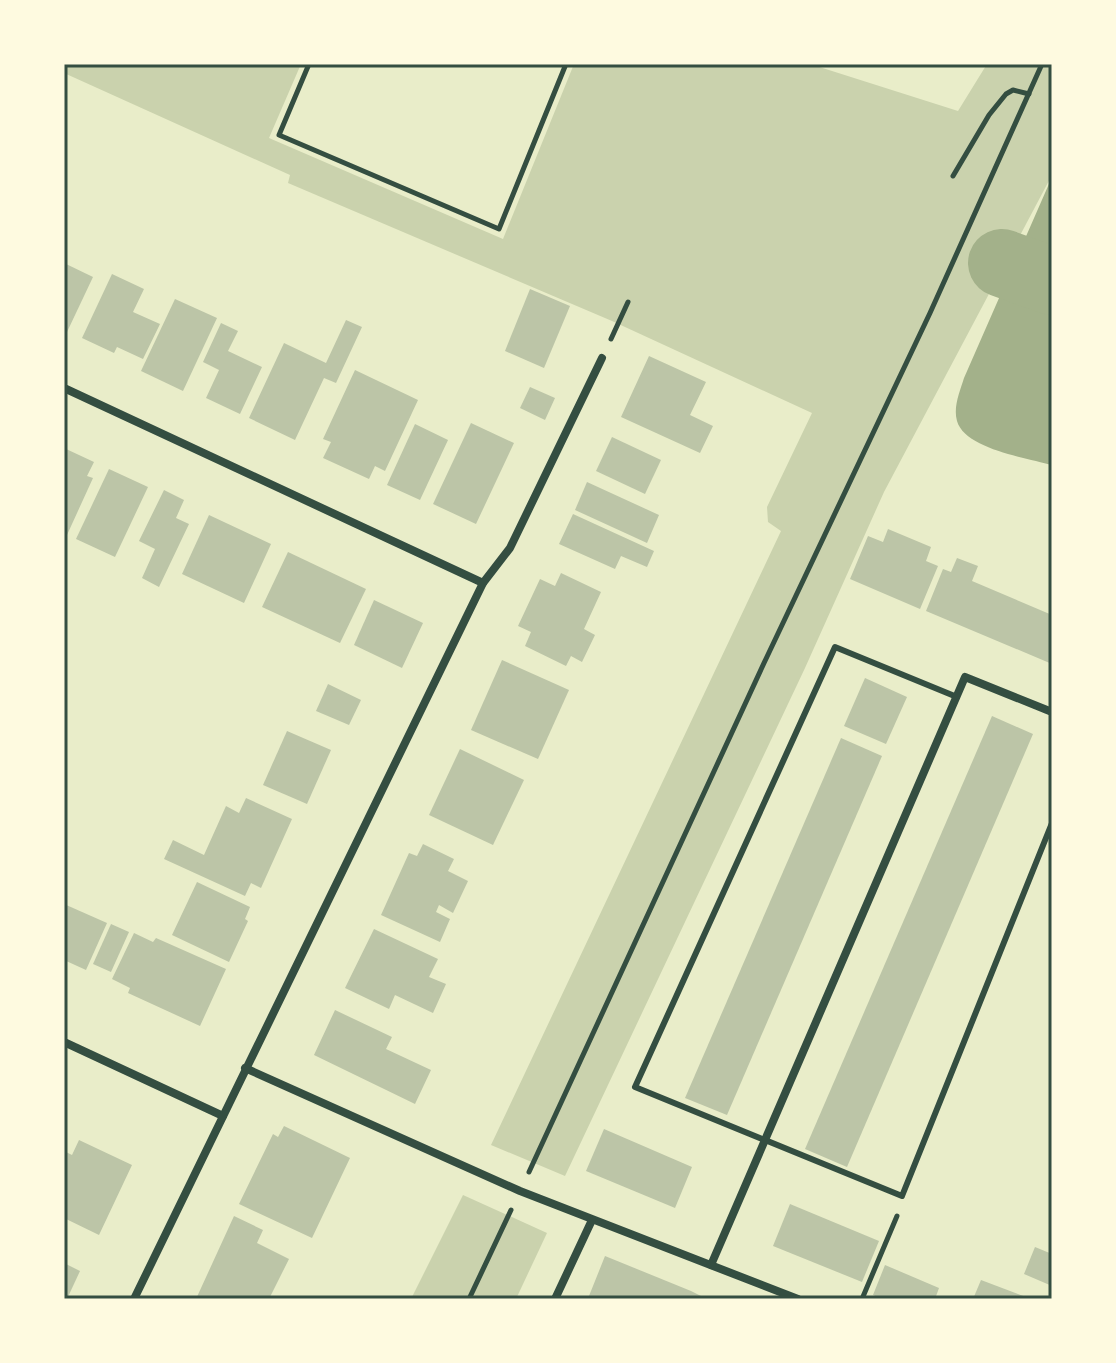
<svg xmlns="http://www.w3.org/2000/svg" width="1116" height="1363" viewBox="0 0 1116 1363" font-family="'Sofia Sans Condensed',sans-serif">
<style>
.green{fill:#cad2ad}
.water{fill:#a3b18a}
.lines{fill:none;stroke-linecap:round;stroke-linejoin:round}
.river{stroke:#a3b18a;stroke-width:68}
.building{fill:#bcc5a7}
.path{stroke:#344e41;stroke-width:5}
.service{stroke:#344e41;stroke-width:6}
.minor{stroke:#344e41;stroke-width:8}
.neatline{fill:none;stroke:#344e41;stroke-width:3}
</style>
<rect width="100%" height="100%" fill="#e9edc9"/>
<g class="green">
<polygon points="64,64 301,64 269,138 503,239 574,64 810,64 958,111 987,64 1052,64 1052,175 884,492 805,668 565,1176 491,1145 781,531 768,522 767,507 812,413 612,321 288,183 290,175 64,73"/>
<polygon points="463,1195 547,1233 516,1299 411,1299"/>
</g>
<path class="water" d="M1052 177V465C1027 458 965 449 957 421 953 407 960 391 964 378Z"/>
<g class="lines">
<polyline class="river" points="1002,263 1052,281"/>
</g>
<g class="building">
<polygon points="64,263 93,277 67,332 64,330"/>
<polygon points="112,274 144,289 133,312 160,324 143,359 117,347 114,353 82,338"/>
<polygon points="530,289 570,306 544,368 505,351"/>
<polygon points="175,299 217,318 183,391 141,371"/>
<polygon points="346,320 362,327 336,383 324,378 295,440 249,418 284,343 326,363"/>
<polygon points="221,323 238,331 228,351 262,367 240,414 206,398 219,370 203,362"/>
<polygon points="649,356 706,382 690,415 713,426 700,453 621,417"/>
<polygon points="355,370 418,400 385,471 375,466 369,479 323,458 331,442 323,439"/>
<polygon points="530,387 555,398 545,420 520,408"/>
<polygon points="471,423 514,443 476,524 433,504"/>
<polygon points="415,424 448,440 420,500 387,485"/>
<polygon points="612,437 661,460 645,494 596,471"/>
<polygon points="64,448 94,462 87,476 93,478 67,535 64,533"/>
<polygon points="109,469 148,487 115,557 76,539"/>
<polygon points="587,482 659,515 647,543 575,510"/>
<polygon points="164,490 184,500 176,518 189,524 159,587 142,578 155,549 139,541"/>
<polygon points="573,514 654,551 647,567 621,556 615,569 559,544"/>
<polygon points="209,515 271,544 244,603 182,574"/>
<polygon points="888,529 931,547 926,561 938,566 920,609 850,579 868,536 883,542"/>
<polygon points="288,552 366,589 340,643 262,607"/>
<polygon points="957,558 978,566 972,581 1052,615 1052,664 926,611 943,569 951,572"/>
<polygon points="561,573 601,592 584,629 595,635 582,662 571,656 566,666 525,646 531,632 518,626 540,579 555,586"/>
<polygon points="374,600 423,623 402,668 354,645"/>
<polygon points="502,660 569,690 538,759 471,730"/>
<polygon points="865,678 907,697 886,744 844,726"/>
<polygon points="328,684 361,700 349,725 316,711"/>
<polygon points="992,716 1033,734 847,1167 805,1149"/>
<polygon points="287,731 331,750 307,804 263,785"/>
<polygon points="841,738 882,756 727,1115 685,1098"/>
<polygon points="460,749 524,780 493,845 429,815"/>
<polygon points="246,798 292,819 261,888 251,883 245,896 164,859 173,840 204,855 226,806 239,813"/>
<polygon points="423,844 454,859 448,871 468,881 453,913 439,905 436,912 450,919 440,942 381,915 409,853 417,856"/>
<polygon points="197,882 250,907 245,919 248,921 229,962 172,935"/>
<polygon points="64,904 107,923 86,970 64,960"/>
<polygon points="111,924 129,932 111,972 93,964"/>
<polygon points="374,929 438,959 429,977 446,984 433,1013 395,995 389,1009 345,988"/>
<polygon points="134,933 153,942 156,938 226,969 200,1026 128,993 130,988 112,979"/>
<polygon points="335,1010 392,1037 386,1049 431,1070 415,1104 314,1055"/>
<polygon points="284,1126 350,1158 312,1238 239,1204 273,1134 278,1137"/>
<polygon points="604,1129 692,1167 675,1208 586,1171"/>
<polygon points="79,1140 132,1165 99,1235 64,1218 64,1151 72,1155"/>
<polygon points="790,1204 879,1241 862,1282 773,1246"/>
<polygon points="234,1216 263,1230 257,1243 289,1259 269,1299 196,1299"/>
<polygon points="1035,1247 1052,1254 1052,1286 1024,1274"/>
<polygon points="605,1256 691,1291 707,1299 592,1299 589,1296"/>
<polygon points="64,1263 80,1271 67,1299 64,1299"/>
<polygon points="885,1265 939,1288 935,1299 882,1299 873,1295"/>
<polygon points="981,1280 1031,1299 973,1299"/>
</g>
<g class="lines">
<g class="path">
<polyline points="309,64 279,135 499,229 566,64"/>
<polyline points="953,176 989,115 1006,94 1013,90 1029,94"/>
<polyline points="611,339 628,302"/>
<polyline points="529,1172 764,663 930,313 1042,64"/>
<polyline points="469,1299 511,1210"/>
<polyline points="862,1299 897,1216"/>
</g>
<polyline class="service" points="957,697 835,647 635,1087 902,1196 1052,823"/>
<g class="minor">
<polyline points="64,388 483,583"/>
<polyline points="64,1042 223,1116"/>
<polyline points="245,1068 520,1191 798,1299"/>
<polyline points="711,1265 965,677 1052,712"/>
<polyline points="134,1299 483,583 510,548 602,358"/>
<polyline points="555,1299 592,1220"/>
</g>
</g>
<rect width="1116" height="1363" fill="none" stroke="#fefae0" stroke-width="132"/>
<rect x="66" y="66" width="984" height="1231" class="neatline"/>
</svg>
